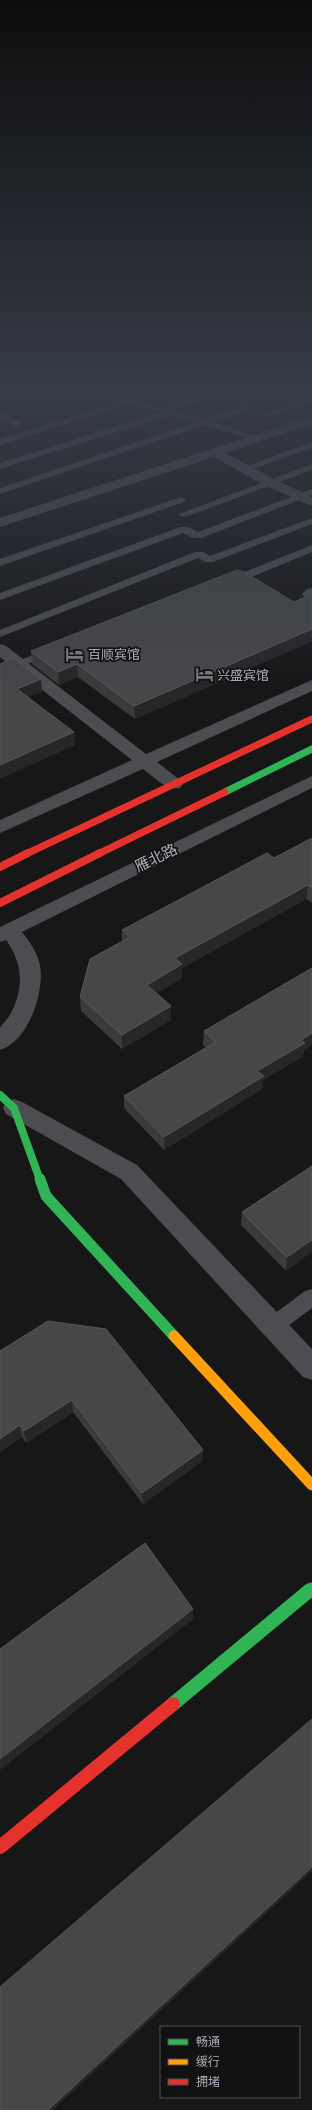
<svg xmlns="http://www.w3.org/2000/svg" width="312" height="2110" viewBox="0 0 312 2110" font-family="Cabin,'Noto Sans SC',sans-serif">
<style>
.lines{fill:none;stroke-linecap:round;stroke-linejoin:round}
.lane{fill:#4c4d50;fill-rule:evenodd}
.street{fill:#4c4d50;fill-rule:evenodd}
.fast-far3{stroke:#30b455;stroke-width:7}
.fast-far2{stroke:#30b455;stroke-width:8}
.fast-far1{stroke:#30b455;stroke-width:11}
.fast{stroke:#30b455;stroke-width:14}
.slow{stroke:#ff9f0a;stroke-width:11}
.jam-far2{stroke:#e5322d;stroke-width:7}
.jam-far1{stroke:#e5322d;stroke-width:8}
.jam{stroke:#e5322d;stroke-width:14}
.wall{fill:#3a3b3c}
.shaded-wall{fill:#272728}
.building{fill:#464749;stroke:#56575b}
.labels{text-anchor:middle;stroke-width:3.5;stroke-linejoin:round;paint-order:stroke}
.far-poi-label{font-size:13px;fill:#aaadb7;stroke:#121213;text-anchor:start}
.street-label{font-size:15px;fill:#aaadb7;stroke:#121213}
</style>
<rect width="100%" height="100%" fill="#171718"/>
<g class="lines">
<g class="lane">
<polygon points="95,392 128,399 138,392 149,392 136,401 163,408 210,392 224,392 173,410 204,419 241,407 247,407 247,411 214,422 262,438 257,441 205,425 0,494 0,488 195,422 170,415 0,469 0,463 160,412 129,404 0,445 0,439 119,402 95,396"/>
<polygon points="261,392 275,392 243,405 237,405 236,403"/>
<polygon points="312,396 312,402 268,417 262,417 261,415"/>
<polygon points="0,410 21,423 21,427 15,427 0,417"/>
<polygon points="312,442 312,448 247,471 244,472 239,469"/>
<polygon points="312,464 312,470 188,516 180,516 179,514"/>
<polygon points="312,489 312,495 201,538 193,538 183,533 0,600 0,593 180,527 188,527 198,532"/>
<polygon points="181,497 186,500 184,502 0,566 0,559"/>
<polygon points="312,518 312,524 213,562 205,562 198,558 0,637 0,630 195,552 203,552 210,556"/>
<polygon points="312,545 312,552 249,578 258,585 257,587 249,587 236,577 237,575"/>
<polygon points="52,648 58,651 56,653 19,667 13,664 15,662"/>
<polygon points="312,1289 312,1308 280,1332 273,1334 266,1332 263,1326 266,1320 305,1291"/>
</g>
<g class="street">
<polygon points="312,416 312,424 226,453 274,479 312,497 312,506 264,485 214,457 0,527 0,518"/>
<polygon points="312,588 312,598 304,597 302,594 307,589"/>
<path d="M0 644 6 646 146 754 312 680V691L157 762 180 780 183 784 180 788C166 791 154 777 143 769L0 833V820L132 760 0 657Z"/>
<path d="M312 776V788L22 932C30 942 37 952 40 965 45 992 28 1042 0 1050 0 1044 0 1034 0 1028 3 1023 8 1019 11 1013 24 988 23 963 6 940L0 942V927Z"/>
<polygon points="14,1099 22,1102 137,1165 312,1349 312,1380 303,1377 121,1179 6,1114 3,1108 6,1102"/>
</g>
<polyline class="fast-far3" points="225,792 312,749"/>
<polyline class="fast-far2" points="0,1095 14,1108 40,1180"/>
<g class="fast-far1">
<polyline points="40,1179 46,1196 174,1336"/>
<polyline points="308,1591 312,1588"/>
</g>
<polyline class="fast" points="173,1704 310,1590"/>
<polyline class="slow" points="174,1336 312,1485"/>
<g class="jam-far2">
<polyline points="26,854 312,719"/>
<polyline points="98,854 225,792"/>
</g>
<g class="jam-far1">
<polyline points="0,867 28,853"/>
<polyline points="0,903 100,853"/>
</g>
<polyline class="jam" points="0,1847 173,1704"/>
</g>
<g class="wall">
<polygon points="312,594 312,641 135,719 78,677 59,685 32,664 31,651 294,602"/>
<polygon points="312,838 312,903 306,899 182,968 182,978 156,993 171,1006 171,1020 122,1049 81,1011 80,997 122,942 122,930 274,858"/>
<polygon points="204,1031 304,1050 303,1056 263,1080 262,1089 164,1150 124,1108 124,1096 206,1047 203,1045"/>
<polygon points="312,1166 286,1271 241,1225 242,1212"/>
<polygon points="0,1351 203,1450 202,1461 143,1504 73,1412 26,1443 22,1437 0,1452"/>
</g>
<g class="shaded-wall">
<polygon points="5,420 6,430 0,431 0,421"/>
<polygon points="312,629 312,641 135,719 134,706"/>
<polygon points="77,664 78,677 59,685 58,672"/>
<polygon points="41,679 42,692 18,701 17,689"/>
<polygon points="74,732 75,745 0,779 0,765"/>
<polygon points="308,885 306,899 182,968 182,978 147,999 147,985 175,958"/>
<polygon points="171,1006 171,1020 122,1049 122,1035"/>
<polygon points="312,1033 312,1045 304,1050 303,1056 263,1080 262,1089 164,1150 164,1137 301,1040"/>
<polygon points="312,1240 312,1252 286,1271 287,1257"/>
<polygon points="72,1400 73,1412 26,1443 24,1431"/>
<polygon points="20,1425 22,1437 0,1452 0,1439"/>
<polygon points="203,1450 202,1461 143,1504 142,1493"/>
<polygon points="193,1609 193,1619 0,1770 0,1759"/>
<polygon points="312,1867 312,1871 53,2110 48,2110"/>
</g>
<g class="building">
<polygon points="0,416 5,420 0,421"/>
<polygon points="237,570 244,572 294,602 312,594 312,629 134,706 77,664 58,672 31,651"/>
<polygon points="14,658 41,679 17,689 74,732 0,765 0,664"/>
<polygon points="312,838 312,888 308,885 175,958 182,964 147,985 171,1006 122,1035 80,997 90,959 130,937 122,930 267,853 274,858"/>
<polygon points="312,968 312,1033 301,1040 305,1043 257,1071 264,1076 164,1137 124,1096 216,1042 204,1031"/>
<polygon points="312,1166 312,1240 287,1257 242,1212"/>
<polygon points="48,1321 106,1329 203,1450 142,1493 72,1400 24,1431 20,1425 0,1439 0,1351"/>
<polygon points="145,1543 193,1609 0,1759 0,1649"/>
<polygon points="312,1719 312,1867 48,2110 0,2110 0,1987"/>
</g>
<linearGradient id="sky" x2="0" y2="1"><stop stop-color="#0d0d0d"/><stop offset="0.57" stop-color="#363c48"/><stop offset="1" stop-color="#363c48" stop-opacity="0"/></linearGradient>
<rect width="312" height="688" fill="url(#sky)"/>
<defs>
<symbol id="hotel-bare" viewBox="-9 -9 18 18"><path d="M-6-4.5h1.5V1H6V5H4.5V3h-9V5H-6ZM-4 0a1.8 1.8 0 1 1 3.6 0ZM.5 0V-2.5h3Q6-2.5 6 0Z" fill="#77787f" stroke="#121213" stroke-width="2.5" paint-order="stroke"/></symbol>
</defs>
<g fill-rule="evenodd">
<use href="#hotel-bare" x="62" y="642" width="25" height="25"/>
<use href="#hotel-bare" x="192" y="662" width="25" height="25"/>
</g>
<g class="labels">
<g class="far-poi-label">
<text x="88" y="659">百顺宾馆</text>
<text x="217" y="680">兴盛宾馆</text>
</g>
<g class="street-label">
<text transform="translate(156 858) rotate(-26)" y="5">雁北路</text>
</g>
</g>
<rect x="160" y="2026" width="140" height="72" fill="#121213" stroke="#4f5055"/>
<rect x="168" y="2039" width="20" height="6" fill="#30b455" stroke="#4f5055"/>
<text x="196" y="2046" font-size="12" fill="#aaadb7">畅通</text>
<rect x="168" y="2059" width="20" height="6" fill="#ff9f0a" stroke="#4f5055"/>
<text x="196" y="2066" font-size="12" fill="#aaadb7">缓行</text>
<rect x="168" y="2079" width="20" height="6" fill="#e5322d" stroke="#4f5055"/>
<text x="196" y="2086" font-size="12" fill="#aaadb7">拥堵</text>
</svg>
